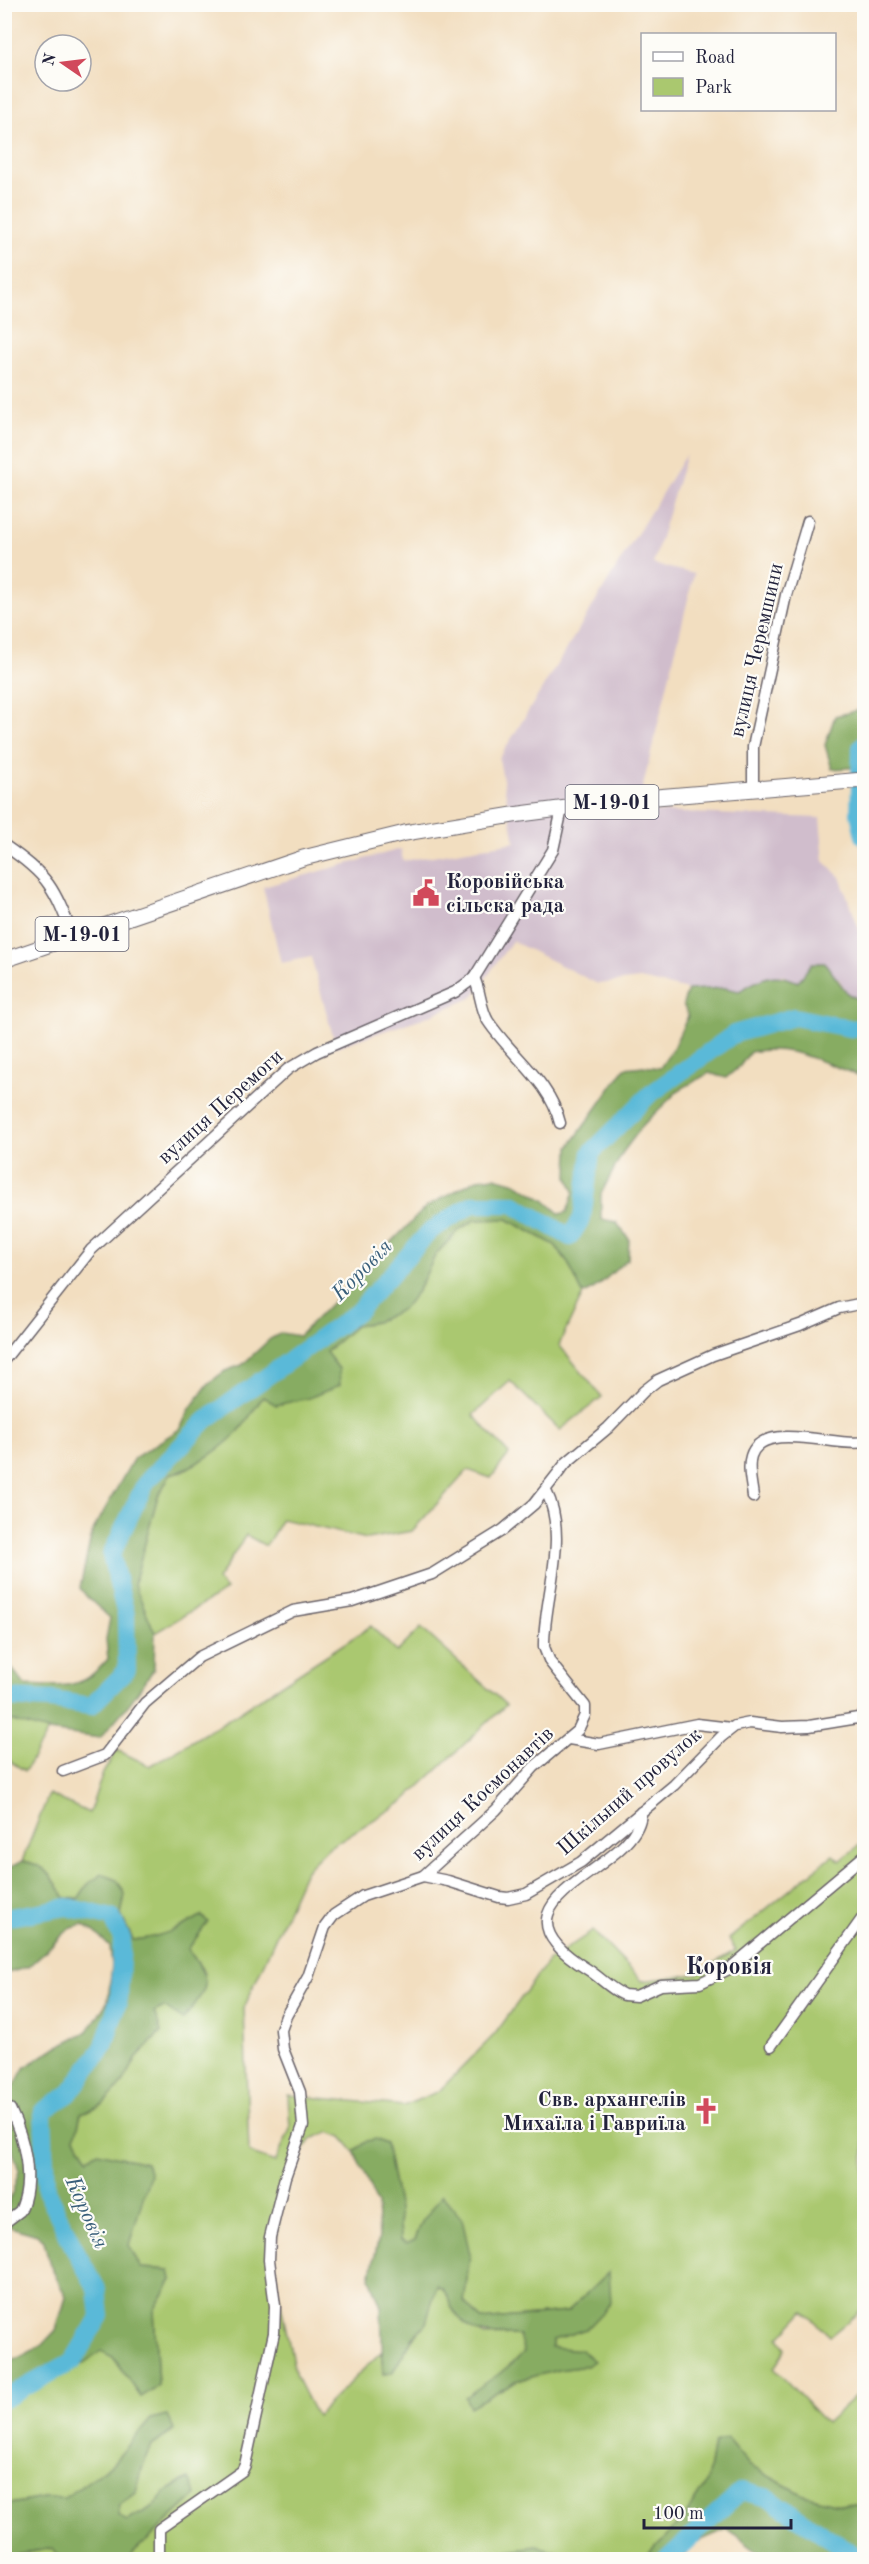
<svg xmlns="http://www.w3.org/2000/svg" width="869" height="2564" viewBox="0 0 869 2564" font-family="'Old Standard TT',serif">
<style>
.industrial{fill:#d0bdcc}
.green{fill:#aac86f;stroke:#667555;stroke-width:1.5;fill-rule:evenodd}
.forest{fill:#87ac62;stroke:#54674e;stroke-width:1.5}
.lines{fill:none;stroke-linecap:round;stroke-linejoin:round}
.river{stroke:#5ab9d8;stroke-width:18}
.minor-casing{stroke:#6b646a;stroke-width:13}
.primary-casing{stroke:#6b646a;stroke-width:17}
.minor{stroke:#fff;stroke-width:10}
.primary{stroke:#fff;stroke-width:15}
.labels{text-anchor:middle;stroke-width:4.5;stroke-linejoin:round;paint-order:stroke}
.shield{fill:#fdfcf7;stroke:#646373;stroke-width:1.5}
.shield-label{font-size:20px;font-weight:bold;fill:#22223b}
.street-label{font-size:21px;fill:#22223b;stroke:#fdfcf7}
.poi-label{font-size:21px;font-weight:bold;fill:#22223b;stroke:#fdfcf7;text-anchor:start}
.water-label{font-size:22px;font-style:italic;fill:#385e7a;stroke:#fdfcf7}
.quarter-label{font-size:24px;font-weight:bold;fill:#22223b;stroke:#fdfcf7}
</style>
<rect width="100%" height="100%" fill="#fdfcf7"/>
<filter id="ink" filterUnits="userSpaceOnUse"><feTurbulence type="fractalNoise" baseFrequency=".0167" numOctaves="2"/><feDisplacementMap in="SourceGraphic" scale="12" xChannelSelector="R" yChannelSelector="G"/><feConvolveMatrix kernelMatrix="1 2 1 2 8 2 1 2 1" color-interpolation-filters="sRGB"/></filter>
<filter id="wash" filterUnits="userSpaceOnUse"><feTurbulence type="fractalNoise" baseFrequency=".008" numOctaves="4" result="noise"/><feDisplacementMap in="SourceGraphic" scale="24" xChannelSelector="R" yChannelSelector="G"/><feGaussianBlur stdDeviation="1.35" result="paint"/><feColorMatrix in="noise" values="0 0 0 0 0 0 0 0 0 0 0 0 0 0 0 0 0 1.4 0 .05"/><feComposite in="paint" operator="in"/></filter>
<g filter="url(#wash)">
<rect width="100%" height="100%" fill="#f2dec0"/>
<polygon class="industrial" points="686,454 653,564 694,574 637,811 820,818 824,861 840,877 864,942 864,993 860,1000 848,994 839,979 812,964 798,982 782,975 764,978 739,991 725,988 688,990 640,979 598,984 512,941 472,998 423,1018 336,1047 311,957 281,963 263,887 401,849 403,861 515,842 499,759"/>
<g class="green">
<polygon points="507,1219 555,1245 567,1261 583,1294 559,1345 602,1397 560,1430 510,1381 473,1415 509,1454 491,1478 468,1470 412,1531 367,1539 282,1519 266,1546 246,1535 217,1580 226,1590 155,1633 134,1584 157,1499 170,1474 183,1471 212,1453 239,1431 263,1397 339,1369 325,1352 356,1325 376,1322 418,1290 436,1254 459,1230 475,1220"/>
<path d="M371 1626 397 1652 421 1628 506 1705 403 1802 329 1847 305 1871 244 2008 249 2153 275 2162 290 2129 288 2095 404 2106 439 2091 495 2034 548 1961 593 1931 642 1981 696 1974 736 1950 729 1939 833 1855 840 1861 864 1841V2308L830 2336 804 2311 779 2338 786 2349 774 2368 826 2423 859 2392 864 2397V2506L834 2503 803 2495 750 2466 727 2439 714 2443 707 2482 684 2518 644 2559H579L570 2554 503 2551 492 2560 127 2559 197 2494 188 2479 165 2492 154 2506 127 2522 118 2515 120 2505 136 2492 143 2465 152 2446 174 2431 130 2444 112 2464 65 2498H44L5 2505V2402L8 2393 19 2382C58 2382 70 2372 101 2350L113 2357 141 2397 158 2386 154 2310 172 2280 170 2270 141 2268 129 2245 149 2174 145 2163 88 2158 75 2138 81 2114 103 2104 123 2083 137 2057 161 2032 154 2012 164 2007 205 1973 188 1949 207 1922 202 1916C179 1929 159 1938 133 1940L121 1915 125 1894 88 1884 78 1899 65 1898C52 1876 48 1865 22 1861L49 1794 89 1813 103 1773 117 1750 150 1766 224 1722ZM329 2132 342 2137 354 2151C366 2141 371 2137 386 2144L399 2210 401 2239 407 2243 415 2239 422 2222 470 2254 464 2302 481 2320 567 2312 609 2273 586 2328 553 2340 551 2348 581 2350 587 2366 558 2370 516 2381 470 2406 499 2374 524 2353 519 2335 484 2336 452 2308 444 2290 436 2285 426 2323 412 2339 392 2373 383 2374 381 2352 316 2416 296 2377 273 2267 280 2212 291 2167 311 2139Z"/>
<polygon points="10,1718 48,1731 25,1771 5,1758 4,1719"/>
<polygon points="53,2548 61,2559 5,2560 5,2557"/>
</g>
<g class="forest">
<polygon points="864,709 864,767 832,769 825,745 835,716"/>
<path d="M812 963H825L848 994 860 1000 864 993V1081L858 1075C819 1062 792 1044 750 1052L740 1066 726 1078 709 1073 679 1090 644 1124 623 1152 601 1194V1219L616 1222 629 1239 628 1259C615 1269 597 1290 583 1294L567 1261 555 1245 507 1219 475 1220 459 1230 436 1254 418 1290 403 1309 376 1322 356 1325 326 1352 339 1369 340 1385 309 1398 276 1405 263 1397C254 1408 247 1422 238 1432 220 1450 194 1468 170 1474L157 1499 134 1584 155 1633 154 1669 130 1703 100 1738 48 1731 5 1719V1660L25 1685C64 1686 81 1691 108 1659L106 1639 110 1618 87 1597 80 1588 92 1532 134 1458 180 1429 189 1410 209 1383 225 1371 242 1365 270 1339 281 1333 299 1336 426 1207 477 1179 495 1177 516 1183 544 1200 560 1214 567 1212 574 1192 568 1177 569 1147 625 1068 643 1066 660 1068 672 1050 688 1016 683 1004 688 990 725 988 739 991C762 978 772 970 798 982Z"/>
<path d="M22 1861C48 1865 52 1877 65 1898L78 1899 88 1884 102 1874 117 1880 125 1894 121 1915 133 1940C159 1938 179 1929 201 1916L208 1922 188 1949C214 1986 209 1985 183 2020L164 2007 154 2012 161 2032 137 2057 123 2083 103 2104 81 2114 75 2138 88 2158 98 2152 146 2163 150 2174 129 2245 141 2268 170 2270 172 2280 154 2310 158 2386 141 2397 113 2357 101 2351 72 2371 45 2382H19L8 2393 5 2402V2365L41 2346 56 2330 66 2297 50 2265 44 2241 37 2235 10 2227 6 2212 19 2171 5 2125 11 2092 24 2068 53 2049 88 2031 108 2001 112 1965 110 1947 95 1932 82 1925 69 1929 28 1967 8 1973 5 1972V1870Z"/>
<path d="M376 2139 386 2144 399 2210 401 2240 407 2243 415 2239 422 2222 442 2195 462 2219 470 2254 464 2302 481 2320 567 2312 609 2272 611 2303 586 2329 553 2340 551 2347 581 2350 594 2361 587 2366 558 2370 516 2381 470 2407 465 2397 499 2374 524 2353 519 2335C488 2335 471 2338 452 2308 447 2298 447 2291 437 2285L426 2323 412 2339 392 2373 383 2374 381 2307 370 2277 379 2237 377 2204 354 2151 367 2141Z"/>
<polygon points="167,2415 174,2430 152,2446 143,2465 136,2492 120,2505 118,2515 127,2521 154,2506 165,2492 189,2479 197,2494 127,2559 61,2559 53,2548 5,2557 5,2505 44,2498 65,2498 112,2464 151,2419"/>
<polygon points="727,2439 750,2466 803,2495 834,2503 864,2506 864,2559 767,2559 727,2529 692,2544 682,2559 644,2559 684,2518 707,2482 714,2443"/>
<polygon points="536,2546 570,2554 579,2559 492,2559 503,2551"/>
</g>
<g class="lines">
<g class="river">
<polyline points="864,744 861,748 859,814 864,836"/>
<polyline points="4,1698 51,1700 91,1706 127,1670 126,1615 111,1555 146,1482 206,1420 357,1312 430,1231 473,1204 513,1204 570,1237 582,1218 591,1153 649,1095 734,1034 794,1017 854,1029 864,1026"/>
<polyline points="4,1918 67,1907 112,1918 122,1939 119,1998 104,2046 69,2094 43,2111 46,2190 73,2246 97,2289 100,2316 73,2361 4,2399"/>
<polyline points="666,2560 741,2491 769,2498 862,2560"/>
</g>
</g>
</g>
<g filter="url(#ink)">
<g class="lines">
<defs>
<g id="minor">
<polyline points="753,789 753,747 786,595 808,521"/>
<path d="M4 845C49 876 54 887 73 937"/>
<path d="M474 978C481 992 480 1008 488 1021 511 1056 550 1081 560 1123"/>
<polyline points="4,1360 91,1250 288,1069 317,1052 455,992 474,978 553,850 562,809"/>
<path d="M753 1497C752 1485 747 1468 751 1456 763 1419 837 1448 864 1442"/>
<polyline points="569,1739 599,1744 697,1724 731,1728"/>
<polyline points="63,1771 105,1755 145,1703 199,1657 293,1611 352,1601 432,1574 503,1530 534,1504 566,1463 608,1428 644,1391 658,1380 713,1355 800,1325 839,1308 864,1303"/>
<path d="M641 1812C640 1873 472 1898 587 1969 600 1977 610 1989 624 1995L636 1996 661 1985 700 1983 729 1969 864 1856"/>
<polyline points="423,1876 448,1881 499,1897 508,1898 526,1894 581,1862 674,1785 721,1737 735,1726 750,1723 782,1727 809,1726 864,1717"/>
<polyline points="771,2046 864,1916"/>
<path d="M4 2223 20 2211C35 2180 24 2138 10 2109"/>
<path d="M159 2560V2529L242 2471 245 2465 274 2333 275 2306 269 2260 270 2237 285 2177 303 2126 300 2092 283 2049 281 2030 286 2016 308 1977 325 1927 334 1915 363 1896 423 1876 496 1810 534 1767 578 1730 585 1715V1706L550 1662 544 1647C543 1599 570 1538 546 1491"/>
</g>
<polyline id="primary" points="4,960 303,858 405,833 513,815 644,798 864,780"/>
</defs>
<use href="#minor" class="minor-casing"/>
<use href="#primary" class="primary-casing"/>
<use href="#minor" class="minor"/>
<use href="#primary" class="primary"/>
</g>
</g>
<defs>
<symbol id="civic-bare" viewBox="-9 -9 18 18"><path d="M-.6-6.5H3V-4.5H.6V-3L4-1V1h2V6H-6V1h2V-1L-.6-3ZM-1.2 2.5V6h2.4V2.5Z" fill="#d1495b" stroke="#fdfcf7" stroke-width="2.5" paint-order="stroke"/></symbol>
<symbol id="church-bare" viewBox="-9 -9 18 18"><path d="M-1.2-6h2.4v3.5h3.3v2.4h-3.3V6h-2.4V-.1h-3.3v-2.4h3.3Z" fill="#d1495b" stroke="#fdfcf7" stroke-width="2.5" paint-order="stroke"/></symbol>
</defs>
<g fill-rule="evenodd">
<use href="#civic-bare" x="407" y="874" width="38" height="38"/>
<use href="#church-bare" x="687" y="2092" width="38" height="38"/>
</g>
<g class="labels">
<g class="shield">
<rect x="565.5" y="785" width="93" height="34" rx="4.5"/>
<rect x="35.5" y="917" width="93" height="34" rx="4.5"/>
</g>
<g class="shield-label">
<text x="612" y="809">М-19-01</text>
<text x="82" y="941">М-19-01</text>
</g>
<g class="street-label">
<text transform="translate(756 650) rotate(-77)" y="7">вулиця Черемшини</text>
<text transform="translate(220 1106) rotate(-42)" y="7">вулиця Перемоги</text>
<text transform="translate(629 1791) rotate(-41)" y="7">Шкільний провулок</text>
<text transform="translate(482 1793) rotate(-43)" y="7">вулиця Космонавтів</text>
</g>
<g class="poi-label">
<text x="446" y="888">Коровійська<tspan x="446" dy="24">сільска рада</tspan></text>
<text x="686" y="2106" text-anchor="end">Свв. архангелів<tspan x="686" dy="24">Михаїла і Гавриїла</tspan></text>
</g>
<g class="water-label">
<text transform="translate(361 1269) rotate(-46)" y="8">Коровія</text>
<text transform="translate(88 2212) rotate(66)" y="8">Коровія</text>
</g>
<g class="quarter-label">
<text x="729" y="1974">Коровія</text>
</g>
</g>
<rect width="869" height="2564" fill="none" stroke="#fdfcf7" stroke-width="24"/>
<rect x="641" y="33" width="195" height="78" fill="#fdfcf7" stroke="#a5a5ac" stroke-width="1.5"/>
<rect x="653" y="52" width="30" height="9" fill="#ffffff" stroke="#a5a5ac" stroke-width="1.5"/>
<text x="695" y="63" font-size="18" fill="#22223b">Road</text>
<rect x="653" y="78" width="30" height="18" fill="#aac86f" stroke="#a5a5ac" stroke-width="1.5"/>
<text x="695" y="93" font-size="18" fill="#22223b">Park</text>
<g transform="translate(63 63) rotate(284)"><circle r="28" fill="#fdfcf7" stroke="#a5a5ac" stroke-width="1.5"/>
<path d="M0-4.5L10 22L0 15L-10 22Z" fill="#d1495b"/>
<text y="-9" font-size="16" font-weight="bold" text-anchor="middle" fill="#22223b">N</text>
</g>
<path d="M644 2519v9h147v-9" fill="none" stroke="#22223b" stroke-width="3"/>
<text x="653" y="2519" font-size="18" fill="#22223b" stroke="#fdfcf7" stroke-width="4.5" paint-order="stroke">100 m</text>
</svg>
